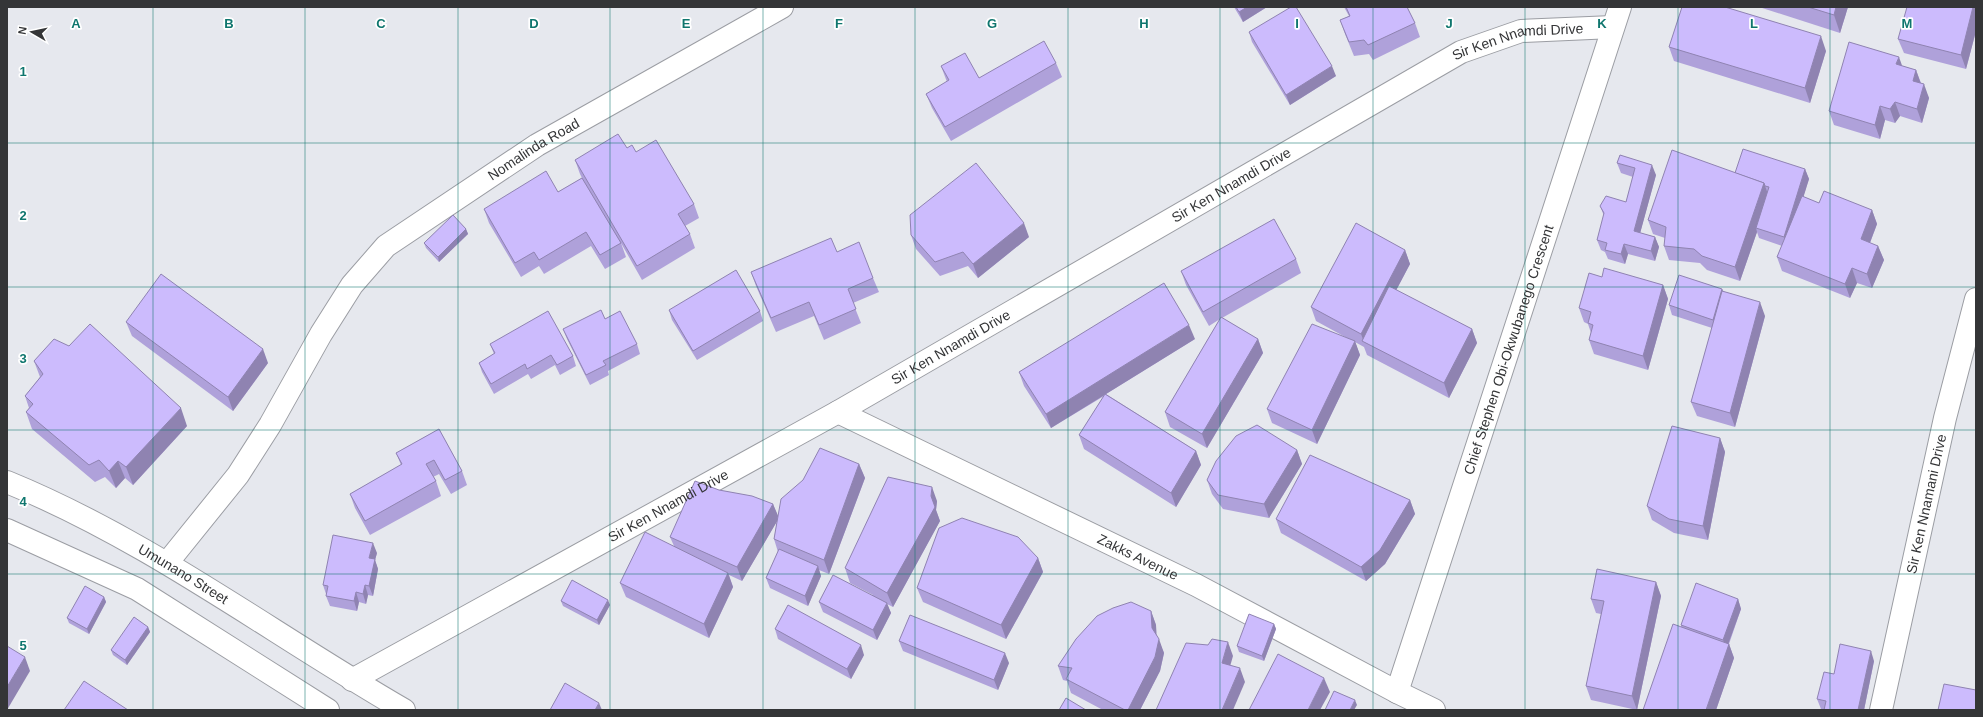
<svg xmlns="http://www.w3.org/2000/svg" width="1983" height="717" viewBox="0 0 1983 717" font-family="Helvetica,sans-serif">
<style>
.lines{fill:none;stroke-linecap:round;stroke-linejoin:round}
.minor-casing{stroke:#9b9da3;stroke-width:24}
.minor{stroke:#fff;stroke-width:22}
.wall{fill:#afa1da}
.shaded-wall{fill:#8f83b1}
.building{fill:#ccbbfd;stroke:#8f83b1}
.grid{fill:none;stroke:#0f766e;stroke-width:1;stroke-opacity:0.55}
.labels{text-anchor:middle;stroke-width:3.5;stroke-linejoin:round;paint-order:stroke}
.street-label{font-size:14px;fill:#343537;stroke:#fff}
.grid-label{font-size:13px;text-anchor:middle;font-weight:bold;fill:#0f766e;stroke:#fff;stroke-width:3.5;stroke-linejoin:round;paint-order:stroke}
</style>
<rect width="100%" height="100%" fill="#e6e8ee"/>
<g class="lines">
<defs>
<g id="minor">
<path id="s1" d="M838 412 1196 585 1397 692 1434 710"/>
<path id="s2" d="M7 482C149 540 272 634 404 710"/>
<polyline points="7,530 137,589 328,710"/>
<path id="s3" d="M167 563 238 475 270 425 321 334 352 285 386 246 537 145 782 7"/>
<path id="s4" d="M352 680 838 412 1461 52 1521 31 1613 27"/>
<path id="s5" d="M1397 692 1620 7"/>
<path id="s6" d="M1881 710 1945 418 1976 299"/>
</g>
</defs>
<use href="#minor" class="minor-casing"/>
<use href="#minor" class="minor"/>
</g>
<g class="wall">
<polygon points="1234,7 1267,7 1243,22"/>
<polygon points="1344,7 1407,7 1415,23 1420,37 1373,60 1369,54 1354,56 1345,34 1340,20 1349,16"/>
<polygon points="1759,7 1848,7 1840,33"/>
<polygon points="1976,7 1976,31 1966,69 1904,53 1898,39"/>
<polygon points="1249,32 1336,76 1290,105 1252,42"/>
<polygon points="1669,47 1826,51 1810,103 1674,61"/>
<polygon points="1056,63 1062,77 951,141 932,108 926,94 947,82 941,66 979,78"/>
<polygon points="1902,66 1916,70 1921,83 1929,98 1922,123 1900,116 1895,123 1885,120 1880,139 1834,125 1829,111"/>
<polygon points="627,148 636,152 694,204 699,218 685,226 690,234 695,248 642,280 621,243 626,257 605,269 591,246 544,274 539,266 521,277 489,223 484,209 558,192 582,178 580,174 575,160"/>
<polygon points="1620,155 1656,175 1640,233 1655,237 1659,247 1655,261 1628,254 1625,264 1608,259 1605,252 1601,250 1597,240 1604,216 1600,206 1626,202 1633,177 1621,173 1617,163"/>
<polygon points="1805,169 1809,179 1803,197 1819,203 1872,210 1877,224 1870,243 1878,246 1884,260 1872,288 1857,283 1850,298 1782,271 1777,257 1782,246 1759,238 1757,232 1740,281 1707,270 1700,263 1669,260 1664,246 1665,238 1653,234 1648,220 1735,173"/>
<polygon points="466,229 468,234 439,262 426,248 424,243"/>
<polygon points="911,235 1029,237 978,278 968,266 940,276 916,249"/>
<polygon points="1405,250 1410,264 1396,290 1472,329 1477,343 1449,398 1367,355 1364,347 1355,342 1360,355 1317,444 1272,423 1267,409 1347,338 1316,321 1311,307"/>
<polygon points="837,252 873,278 879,292 853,303 861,323 824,340 814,316 776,332 756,286 751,272"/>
<polygon points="1296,259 1301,273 1222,318 1258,339 1263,353 1207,448 1170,427 1165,412 1220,319 1209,326 1186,285 1181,271"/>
<polygon points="1602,277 1663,285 1668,299 1648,370 1594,354 1589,340 1591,333 1588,324 1584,322 1579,308"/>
<polygon points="1722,289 1724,292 1765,316 1735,427 1697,416 1691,402 1712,328 1672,315 1669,305"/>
<polygon points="669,310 760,311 763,321 697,360 672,320"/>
<polygon points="605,319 637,344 640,354 608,371 609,375 590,385 567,339 563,329"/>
<polygon points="126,322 268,363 233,411 132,336"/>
<polygon points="1195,339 1106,394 1196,451 1201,465 1176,507 1084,449 1079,435 1104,396 1051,428 1024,386 1019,372"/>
<polygon points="490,344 573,356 576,366 560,375 555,365 531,379 528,374 494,394 482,372 479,363 494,354"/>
<polygon points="34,361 187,426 133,485 125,478 116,488 105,477 95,482 32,429 26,412 29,408 25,396 40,377"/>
<polygon points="439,429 462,471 467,485 451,494 439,474 433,477 436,481 441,496 370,535 355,508 350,494 401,465 396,453"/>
<polygon points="1720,438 1725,452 1708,540 1674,533 1652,520 1647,506"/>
<polygon points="1297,450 1302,464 1269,518 1223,509 1212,494 1207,480"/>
<polygon points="859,464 865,478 829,574 819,570 821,576 808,606 770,588 766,578 778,552 774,539 777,521 742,581 729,575 733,587 709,638 626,597 620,583 674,546 670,537 719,490 773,504 778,517"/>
<polygon points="1410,500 1415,514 1385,564 1366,581 1281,533 1276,519"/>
<polygon points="937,501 936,510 940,521 893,607 887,604 891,613 877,640 823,612 819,602 873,595 850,583 845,568"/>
<polygon points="377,553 375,560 378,569 373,596 368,595 366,604 359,602 357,611 330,606 326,596 326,594 323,585"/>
<polygon points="1038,558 1043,572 1006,639 923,602 917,588"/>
<polygon points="1656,582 1661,596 1637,710 1591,700 1586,686 1601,614 1596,613 1591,599"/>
<polygon points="104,597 106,602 89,634 69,623 67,618"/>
<polygon points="1738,599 1741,609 1729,644 1734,658 1716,710 1643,710 1681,627 1681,625"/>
<polygon points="561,601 610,605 599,625 563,606"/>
<polygon points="1151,611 1156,625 1156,635 1164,653 1160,671 1140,710 1103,710 1071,693 1067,681 1063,680 1058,666"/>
<polygon points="1274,624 1276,629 1264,661 1239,652 1237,646"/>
<polygon points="148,627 150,632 127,665 113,655 111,650"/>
<polygon points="775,629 864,655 851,679 778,639"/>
<polygon points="899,641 1009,663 998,690 903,651"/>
<polygon points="1874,661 1864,710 1824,710 1824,709 1821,709 1817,699 1834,674"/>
</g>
<g class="shaded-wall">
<polygon points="1247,7 1267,7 1243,22 1239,12"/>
<polygon points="1836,7 1848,7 1840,33 1834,15"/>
<polygon points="1973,7 1976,7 1976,31 1966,69 1961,55"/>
<polygon points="1821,36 1826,51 1810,103 1805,88"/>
<polygon points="1899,57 1904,71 1896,64"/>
<polygon points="1332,66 1336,76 1290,105 1286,95"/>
<polygon points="1916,70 1921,84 1913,81"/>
<polygon points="1924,84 1929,98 1922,123 1917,109"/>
<polygon points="1895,102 1900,116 1895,123 1890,109"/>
<polygon points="1880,106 1885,120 1880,139 1875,125"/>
<polygon points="1652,165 1656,175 1638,241 1634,231"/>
<polygon points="1805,169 1809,179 1788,247 1784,237"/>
<polygon points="1764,183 1769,197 1756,228 1757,232 1740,281 1735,267"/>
<polygon points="1872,210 1877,224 1866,253 1861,239"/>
<polygon points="1024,223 1029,237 978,278 973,264"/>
<polygon points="466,229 468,234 439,262 438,257"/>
<polygon points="1655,237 1659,247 1655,261 1651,251"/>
<polygon points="1624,244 1628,254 1625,264 1621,254"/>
<polygon points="1878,246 1884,260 1872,288 1867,274"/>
<polygon points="1405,250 1410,264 1368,344 1364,342 1361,334"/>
<polygon points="1852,268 1857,283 1850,298 1845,284"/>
<polygon points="1663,285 1668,299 1648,370 1643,356"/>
<polygon points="1722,289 1726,299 1716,330 1713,320"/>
<polygon points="1760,302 1765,316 1735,427 1730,413"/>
<polygon points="1189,325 1195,339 1051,428 1046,414"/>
<polygon points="1472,329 1477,343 1449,398 1444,383"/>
<polygon points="1258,339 1263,353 1207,448 1202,434"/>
<polygon points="1355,341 1360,355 1317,444 1312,430"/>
<polygon points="263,349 268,363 233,411 228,397"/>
<polygon points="181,408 187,426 133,485 126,467"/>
<polygon points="1720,438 1725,452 1708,540 1703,526"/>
<polygon points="1297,450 1302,464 1269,518 1264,504"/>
<polygon points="1196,451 1201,465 1176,507 1171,493"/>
<polygon points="118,461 125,478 116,488 109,471"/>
<polygon points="859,464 865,478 829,574 824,560"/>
<polygon points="932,487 937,501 936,510 940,521 893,607 887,593 931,496"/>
<polygon points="1410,500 1415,514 1385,564 1366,581 1361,567"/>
<polygon points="773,504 779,518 742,581 737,567"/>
<polygon points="373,543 377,553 375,560 378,569 373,596 369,586 369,558"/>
<polygon points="1038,558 1043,572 1006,639 1001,625"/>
<polygon points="818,566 821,576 808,606 805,596"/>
<polygon points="728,573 733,587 709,638 704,624"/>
<polygon points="1656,582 1661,596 1637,710 1632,696"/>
<polygon points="365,585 368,595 366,604 363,594"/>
<polygon points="356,592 359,602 357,611 354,601"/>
<polygon points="104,597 106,602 89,634 87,629"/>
<polygon points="1738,599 1741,609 1726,650 1723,640"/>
<polygon points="608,600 610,605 599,625 597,620"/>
<polygon points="887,603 891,613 877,640 873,630"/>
<polygon points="1151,611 1156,625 1157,642 1152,628"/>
<polygon points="1274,624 1276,629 1264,661 1262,656"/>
<polygon points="148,627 150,632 127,665 125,660"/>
<polygon points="1159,639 1164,653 1160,671 1140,710 1128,710"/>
<polygon points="1228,642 1233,656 1227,677 1222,663"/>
<polygon points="1729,644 1734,658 1716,710 1706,710"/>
<polygon points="861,645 864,655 851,679 847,669"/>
<polygon points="1871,651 1874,661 1864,710 1858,710"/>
<polygon points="1005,653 1009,663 998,690 994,680"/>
<polygon points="25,657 30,671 7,710 7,687"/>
<polygon points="1240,668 1245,682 1233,710 1222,710"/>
<polygon points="1324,678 1330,692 1320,710 1308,710"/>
<polygon points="1355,700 1357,705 1354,710 1350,710"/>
<polygon points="599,703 602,710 595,710"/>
</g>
<g class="building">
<polygon points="1236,7 1247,7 1239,12"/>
<polygon points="1291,7 1296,7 1332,66 1286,95 1249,32"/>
<polygon points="1346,7 1407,7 1415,23 1368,45 1364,40 1349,42 1340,20 1350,16"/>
<polygon points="1682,7 1725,7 1821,36 1805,88 1669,47"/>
<polygon points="1808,7 1836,7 1834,15"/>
<polygon points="1907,7 1973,7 1961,55 1898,39"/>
<polygon points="1044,41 1056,63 945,127 926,94 949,80 941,66 965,53 979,78"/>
<polygon points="1849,42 1899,57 1896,64 1916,70 1913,81 1924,84 1917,109 1895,102 1890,109 1880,106 1875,125 1829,111"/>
<polygon points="618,134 627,148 632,145 636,152 656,140 694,204 678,214 690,234 637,266 575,160"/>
<polygon points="1743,149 1805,169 1784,237 1756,228 1769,187 1765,186 1764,183 1735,173"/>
<polygon points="1672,150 1764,183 1735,267 1702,256 1694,249 1664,246 1666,227 1648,220"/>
<polygon points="1620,155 1652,165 1634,231 1655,237 1651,251 1624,244 1621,254 1605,250 1607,243 1597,240 1604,213 1600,206 1606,196 1626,202 1635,168 1617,163"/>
<polygon points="976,163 1024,223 973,264 963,252 935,262 911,235 910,215"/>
<polygon points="546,171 558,192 582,178 621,243 600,255 586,232 539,260 534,252 515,263 484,209"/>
<polygon points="1824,191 1872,210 1861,239 1878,246 1867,274 1852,268 1845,284 1777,257 1802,196 1819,203"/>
<polygon points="453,215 466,229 438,257 424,243"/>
<polygon points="1274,219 1296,259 1203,312 1181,271"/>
<polygon points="1356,223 1405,250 1361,334 1311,307"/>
<polygon points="831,238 837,252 859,242 873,278 848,289 856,309 819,325 809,302 771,318 751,272"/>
<polygon points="1604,268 1663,285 1643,356 1589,340 1593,325 1588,323 1591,312 1579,308 1589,273 1602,277"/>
<polygon points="736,270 760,311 693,351 669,310"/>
<polygon points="161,274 263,349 228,397 126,322"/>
<polygon points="1679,275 1722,289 1713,320 1669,305"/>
<polygon points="1164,283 1189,325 1046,414 1019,372"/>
<polygon points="1389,286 1472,329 1444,383 1362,341"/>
<polygon points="1722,291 1760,302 1730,413 1691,402"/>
<polygon points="601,310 605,319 620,311 637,344 603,361 606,365 586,375 563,329"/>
<polygon points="548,311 573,356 557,365 551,355 527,369 525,364 491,384 479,363 495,353 490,344"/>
<polygon points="1221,317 1258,339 1202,434 1165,412"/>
<polygon points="90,324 181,408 126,467 118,461 109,471 99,460 89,465 26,412 33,404 25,396 43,374 34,361 54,339 69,346"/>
<polygon points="1312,324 1355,341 1312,430 1267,409"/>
<polygon points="1105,394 1196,451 1171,493 1079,435"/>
<polygon points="1257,425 1297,450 1264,504 1218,495 1207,480 1216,461 1236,436"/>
<polygon points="1672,426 1720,438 1703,526 1669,519 1647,506"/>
<polygon points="439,429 462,471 445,480 434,460 426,464 436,481 365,521 350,494 402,464 396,453"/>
<polygon points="820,448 859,464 824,560 774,539 781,499 803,480"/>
<polygon points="1310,455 1410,500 1380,550 1361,567 1276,519"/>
<polygon points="888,477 932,487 931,496 935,507 887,593 845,568"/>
<polygon points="695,481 719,490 752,496 773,504 737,567 670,537"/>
<polygon points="962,518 1018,537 1038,558 1001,625 917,588 939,528"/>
<polygon points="645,532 728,573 704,624 620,583"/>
<polygon points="333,535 373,543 369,558 375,559 369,586 365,585 363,594 356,592 354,601 326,596 328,586 323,585"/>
<polygon points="779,549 818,566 805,596 766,578"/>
<polygon points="1597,569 1656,582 1632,696 1586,686 1604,601 1591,599"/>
<polygon points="833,575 887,603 873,630 819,602"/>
<polygon points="572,580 608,600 597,620 561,601"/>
<polygon points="1696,583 1738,599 1723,640 1681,625"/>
<polygon points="85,586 104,597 87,629 67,618"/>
<polygon points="1131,602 1151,611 1152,628 1159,639 1155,657 1128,710 1125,710 1066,679 1072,668 1058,666 1076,639 1097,616 1113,608"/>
<polygon points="788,605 861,645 847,669 775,629"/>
<polygon points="1249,614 1274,624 1262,656 1237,646"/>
<polygon points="910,615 1005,653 994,680 899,641"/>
<polygon points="134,617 148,627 125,660 111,650"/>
<polygon points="1673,624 1729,644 1706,710 1643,710"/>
<polygon points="1212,639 1228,642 1222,663 1240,668 1222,710 1156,710 1186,643 1208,645"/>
<polygon points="1840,644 1871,651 1858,710 1824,710 1826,701 1817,699 1824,672 1834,674"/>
<polygon points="7,646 25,657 7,687"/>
<polygon points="1278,654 1324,678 1308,710 1249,710"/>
<polygon points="84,681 128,710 64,710"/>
<polygon points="565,683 599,703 595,710 550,710"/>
<polygon points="1944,684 1976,690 1976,710 1938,710"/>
<polygon points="1334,691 1355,700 1350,710 1325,710"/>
<polygon points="1066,698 1086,710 1059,710"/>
</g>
<path class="grid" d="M153 7V710M305 7V710M458 7V710M610 7V710M763 7V710M915 7V710M1068 7V710M1220 7V710M1373 7V710M1525 7V710M1678 7V710M1830 7V710M7 143H1976M7 287H1976M7 430H1976M7 574H1976"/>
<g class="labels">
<g class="street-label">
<text dy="5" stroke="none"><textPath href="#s4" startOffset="1333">Sir Ken Nnamdi Drive</textPath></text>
<text dy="5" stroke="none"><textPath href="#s3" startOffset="563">Nomalinda Road</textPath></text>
<text dy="5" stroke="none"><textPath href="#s4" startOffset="1009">Sir Ken Nnamdi Drive</textPath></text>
<text dy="5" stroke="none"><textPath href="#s4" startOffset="685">Sir Ken Nnamdi Drive</textPath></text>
<text dy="5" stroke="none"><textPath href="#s5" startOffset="360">Chief Stephen Obi-Okwubanego Crescent</textPath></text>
<text dy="5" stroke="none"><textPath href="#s6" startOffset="211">Sir Ken Nnamani Drive</textPath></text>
<text dy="5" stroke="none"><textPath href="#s4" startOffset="361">Sir Ken Nnamdi Drive</textPath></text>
<text dy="5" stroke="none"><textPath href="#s1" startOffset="333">Zakks Avenue</textPath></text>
<text dy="5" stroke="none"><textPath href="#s2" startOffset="199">Umunano Street</textPath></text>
</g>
</g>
<g class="grid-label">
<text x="76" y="28">A</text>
<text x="229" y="28">B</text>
<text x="381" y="28">C</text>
<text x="534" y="28">D</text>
<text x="686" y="28">E</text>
<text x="839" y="28">F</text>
<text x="992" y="28">G</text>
<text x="1144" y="28">H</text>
<text x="1297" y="28">I</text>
<text x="1449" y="28">J</text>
<text x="1602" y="28">K</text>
<text x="1754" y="28">L</text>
<text x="1907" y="28">M</text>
<text x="23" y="76">1</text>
<text x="23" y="220">2</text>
<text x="23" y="363">3</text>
<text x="23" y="506">4</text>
<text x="23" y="650">5</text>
</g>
<rect width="1983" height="717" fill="none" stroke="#343537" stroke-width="16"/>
<g transform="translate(32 32) rotate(279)" stroke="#ffffff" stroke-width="3" paint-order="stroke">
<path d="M0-3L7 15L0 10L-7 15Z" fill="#343537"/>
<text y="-6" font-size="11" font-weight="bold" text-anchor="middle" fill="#343537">N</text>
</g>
</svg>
